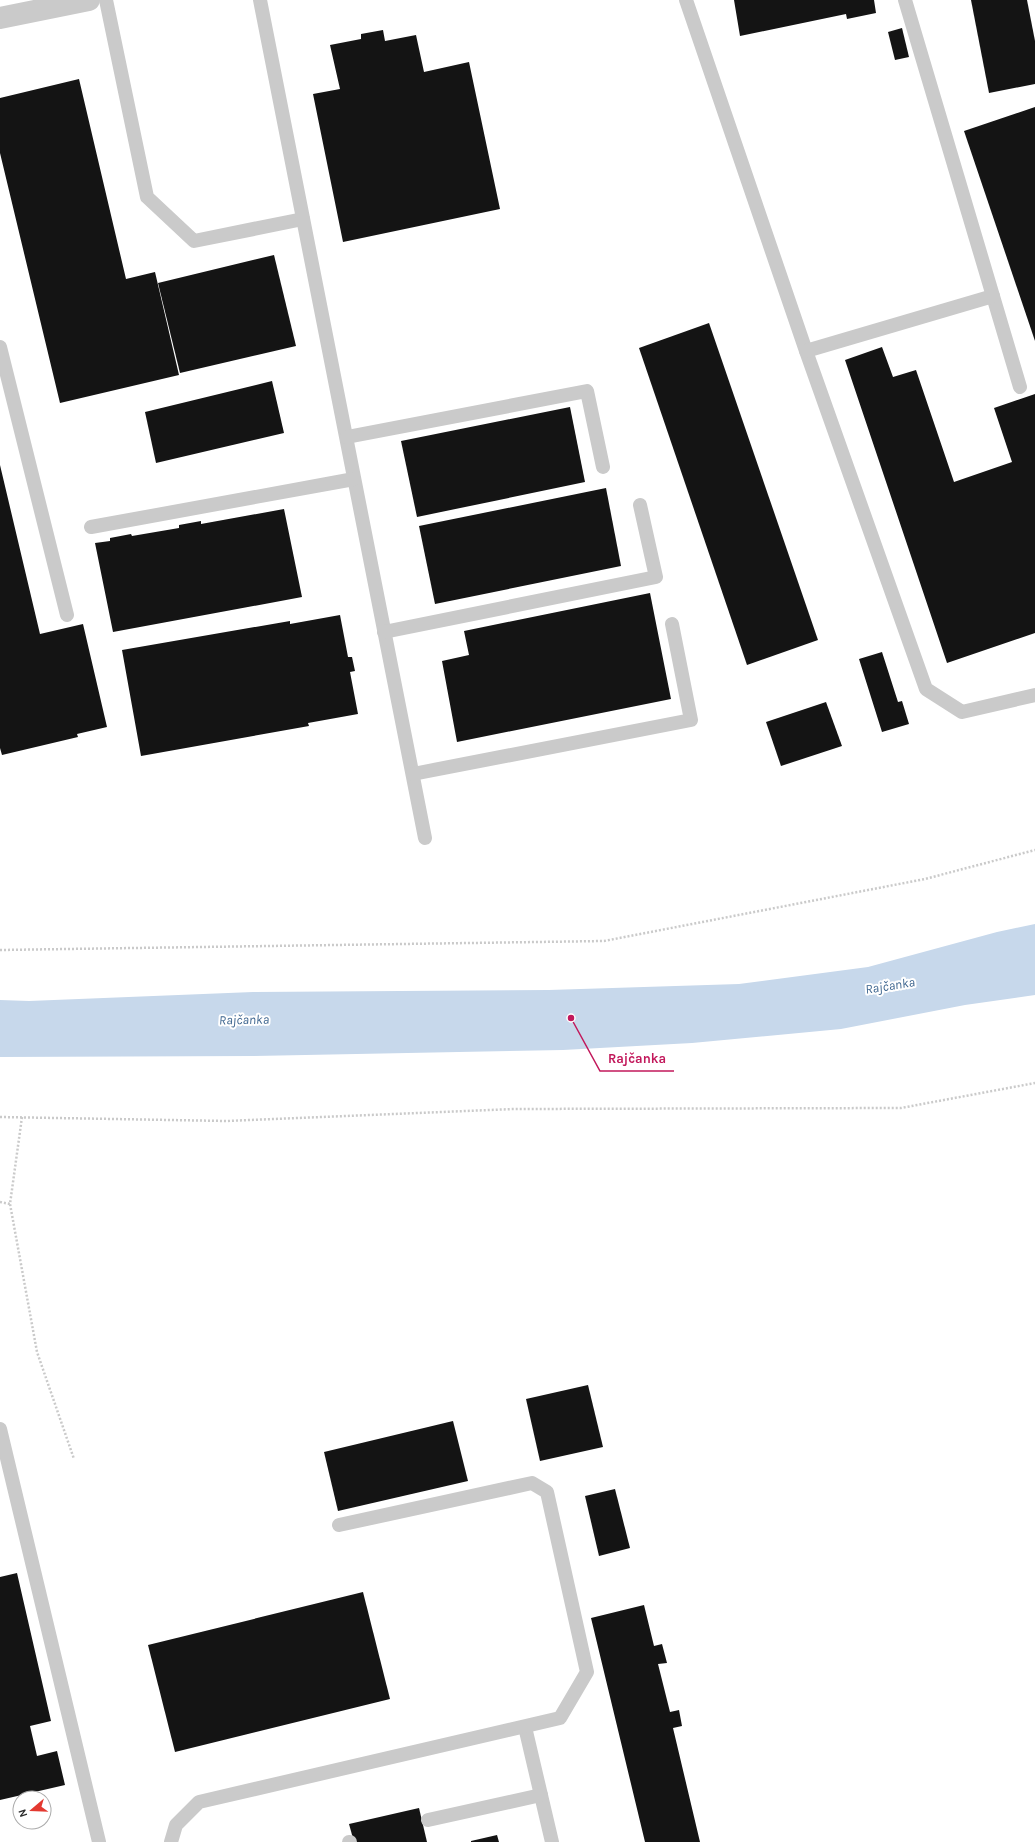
<svg xmlns="http://www.w3.org/2000/svg" width="1035" height="1842" viewBox="0 0 1035 1842" font-family="Karla,sans-serif">
<style>
.water{fill:#c7d8eb}
.building{fill:#141414}
.lines{fill:none;stroke-linecap:round;stroke-linejoin:round}
.path{stroke:#cacaca;stroke-width:2.5;stroke-dasharray:2 2;stroke-linecap:butt}
.lane{stroke:#cacaca;stroke-width:14}
.street{stroke:#cacaca;stroke-width:22}
.labels{text-anchor:middle;stroke-width:4;stroke-linejoin:round;paint-order:stroke}
.water-label{font-size:13px;font-style:italic;fill:#3c648e;stroke:#fff}
.leader{fill:none;stroke:#c2185b;stroke-width:1.5}
.callout-dot{fill:#c2185b;stroke:#fff;stroke-width:1.5}
.callout-label{font-size:13px;text-anchor:middle;font-weight:bold;fill:#c2185b;stroke:#fff;stroke-width:4;stroke-linejoin:round;paint-order:stroke}
</style>
<rect width="100%" height="100%" fill="#fff"/>
<polygon class="water" points="1035,924 1035,995 965,1005 841,1029 692,1043 563,1050 254,1056 0,1057 0,1000 29,1001 253,992 549,990 739,984 868,967 997,932"/>
<g class="building">
<polygon points="734,0 874,0 876,13 847,19 846,14 740,36"/>
<polygon points="971,0 1027,0 1035,41 1035,84 989,93"/>
<polygon points="902,28 909,57 895,60 888,32"/>
<polygon points="383,30 385,41 416,35 424,72 469,62 500,209 343,242 313,94 340,89 330,45 361,39 361,34"/>
<polygon points="79,79 126,279 155,272 179,375 60,403 0,153 0,98"/>
<polygon points="1035,107 1035,341 964,131"/>
<polygon points="274,255 296,346 180,373 158,283"/>
<polygon points="709,323 818,640 747,665 639,348"/>
<polygon points="882,347 893,377 916,370 954,482 1012,462 994,408 1035,394 1035,633 947,663 845,360"/>
<polygon points="272,381 284,433 156,463 145,412"/>
<polygon points="570,407 585,482 417,517 401,441"/>
<polygon points="0,465 40,634 83,624 107,727 77,734 78,737 2,755 0,748"/>
<polygon points="606,488 621,566 435,604 419,526"/>
<polygon points="284,509 302,597 113,632 95,543 110,541 110,538 131,534 132,536 179,528 179,525 201,521 201,524"/>
<polygon points="650,593 671,699 457,742 442,661 469,655 464,631"/>
<polygon points="340,615 348,657 352,657 355,671 350,672 358,714 308,723 309,726 141,756 122,650 290,621 290,624"/>
<polygon points="882,652 898,702 902,701 909,724 882,732 859,659"/>
<polygon points="826,702 842,746 781,766 766,722"/>
<polygon points="588,1385 603,1447 540,1461 526,1399"/>
<polygon points="453,1421 468,1481 338,1511 324,1452"/>
<polygon points="615,1489 630,1548 599,1556 585,1496"/>
<polygon points="17,1573 51,1721 30,1726 37,1756 57,1751 65,1785 0,1800 0,1577"/>
<polygon points="363,1592 390,1699 175,1752 148,1645"/>
<polygon points="644,1605 654,1646 662,1644 667,1663 658,1664 670,1712 679,1710 682,1726 673,1728 700,1842 645,1842 591,1618"/>
<polygon points="419,1808 427,1842 354,1842 349,1824"/>
<polygon points="497,1835 499,1842 471,1842 471,1841"/>
</g>
<g class="lines">
<g class="path">
<polyline points="0,950 604,941 925,879 1035,850"/>
<polyline points="0,1117 227,1121 513,1109 901,1108 1035,1083"/>
<polyline points="22,1117 10,1204 37,1352 74,1459"/>
<polyline points="0,1202 10,1204"/>
</g>
<g class="lane">
<polyline points="106,0 147,197 194,241 303,219"/>
<polyline points="260,0 425,838"/>
<polyline points="686,0 806,351 926,689 962,712 1035,695"/>
<polyline points="905,0 1020,387"/>
<polyline points="0,347 67,615"/>
<polyline points="806,351 993,296"/>
<polyline points="347,437 587,391 603,467"/>
<polyline points="91,527 354,479"/>
<polyline points="384,632 656,577 640,505"/>
<polyline points="413,774 691,720 672,624"/>
<polyline points="0,1429 99,1842"/>
<polyline points="525,1727 552,1842"/>
<polyline points="428,1820 541,1795"/>
<polyline points="171,1842 176,1825 199,1802 560,1718 587,1672 547,1492 532,1483 339,1525"/>
<polyline points="349,1842 350,1842"/>
</g>
<polyline class="street" points="0,18 89,0"/>
</g>
<g class="labels">
<g class="water-label">
<text transform="translate(890 985) rotate(-9)" y="5">Rajčanka</text>
<text transform="translate(244 1019) rotate(-1)" y="5">Rajčanka</text>
</g>
</g>
<path class="leader" d="M571 1018L600 1071H674"/>
<circle class="callout-dot" cx="571" cy="1018" r="4"/>
<g class="callout-label">
<text x="637" y="1063">Rajčanka</text>
</g>
<g transform="translate(32 1810) rotate(251)"><circle r="19" fill="#ffffff" stroke="#ababab"/>
<path d="M0-3L7 15L0 10L-7 15Z" fill="#e33930"/>
<text y="-6" font-size="11" font-weight="bold" text-anchor="middle" fill="#2d2d2d">N</text>
</g>
</svg>
